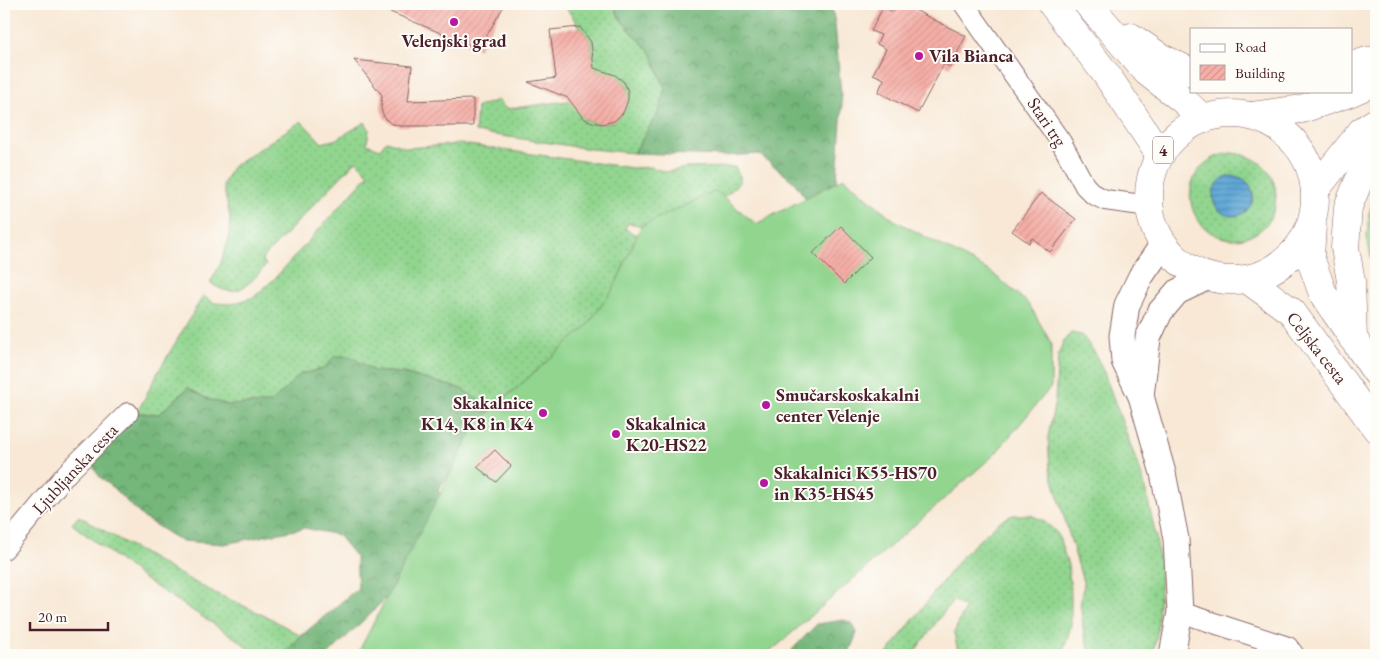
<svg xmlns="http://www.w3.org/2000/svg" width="1380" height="659" viewBox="0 0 1380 659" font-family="'EB Garamond',serif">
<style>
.grass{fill:url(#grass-dots);stroke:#6e7a5d;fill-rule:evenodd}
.forest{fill:url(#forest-crowns);stroke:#5f6a52}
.garden{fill:#91d58f;stroke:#6e7a5d}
.water{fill:url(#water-rules);stroke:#546380}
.building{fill:url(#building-hatch)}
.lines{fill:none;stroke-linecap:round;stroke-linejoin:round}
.minor-casing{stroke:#876566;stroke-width:22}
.tertiary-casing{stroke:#876566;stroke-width:27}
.secondary-casing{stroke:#876566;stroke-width:29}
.primary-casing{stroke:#876566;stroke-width:29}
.minor{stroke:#fff;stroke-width:20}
.tertiary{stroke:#fff;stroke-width:25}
.secondary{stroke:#fff;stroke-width:28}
.primary{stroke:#fff;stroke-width:28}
.poi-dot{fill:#b5179e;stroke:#fdfcf7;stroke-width:2}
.labels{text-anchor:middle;stroke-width:4;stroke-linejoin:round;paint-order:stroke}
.shield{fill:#fdfcf7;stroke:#806168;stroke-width:1}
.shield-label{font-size:16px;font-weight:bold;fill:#4a1f2b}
.poi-label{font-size:18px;font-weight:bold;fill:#4a1f2b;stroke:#fdfcf7;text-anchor:start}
.street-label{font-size:18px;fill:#4a1f2b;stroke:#fdfcf7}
</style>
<defs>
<pattern id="grass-dots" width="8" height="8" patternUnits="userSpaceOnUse" patternTransform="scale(1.25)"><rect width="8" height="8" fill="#91d58f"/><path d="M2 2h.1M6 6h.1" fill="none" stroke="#7fb67c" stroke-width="1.8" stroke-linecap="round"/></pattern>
<pattern id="forest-crowns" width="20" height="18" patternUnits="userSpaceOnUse" patternTransform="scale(1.25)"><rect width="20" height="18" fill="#74b67a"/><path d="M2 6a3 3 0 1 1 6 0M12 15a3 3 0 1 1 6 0" fill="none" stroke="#619364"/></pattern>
<pattern id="water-rules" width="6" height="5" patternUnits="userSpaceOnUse" patternTransform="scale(1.25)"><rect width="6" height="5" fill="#5fa7d6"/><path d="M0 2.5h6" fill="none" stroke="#5087ae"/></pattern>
<pattern id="building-hatch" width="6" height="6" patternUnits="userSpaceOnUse" patternTransform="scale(1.25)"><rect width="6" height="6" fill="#f5afa7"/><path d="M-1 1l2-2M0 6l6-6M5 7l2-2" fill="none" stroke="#d49690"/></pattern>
</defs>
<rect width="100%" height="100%" fill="#fdfcf7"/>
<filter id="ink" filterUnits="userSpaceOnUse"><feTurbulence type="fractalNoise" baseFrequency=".02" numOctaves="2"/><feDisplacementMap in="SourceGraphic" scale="10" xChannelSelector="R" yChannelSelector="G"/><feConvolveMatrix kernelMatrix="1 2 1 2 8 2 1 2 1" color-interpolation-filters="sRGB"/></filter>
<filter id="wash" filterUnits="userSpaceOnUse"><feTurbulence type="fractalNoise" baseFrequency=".0096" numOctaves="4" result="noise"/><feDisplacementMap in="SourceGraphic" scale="20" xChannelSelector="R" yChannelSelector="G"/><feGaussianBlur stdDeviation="1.12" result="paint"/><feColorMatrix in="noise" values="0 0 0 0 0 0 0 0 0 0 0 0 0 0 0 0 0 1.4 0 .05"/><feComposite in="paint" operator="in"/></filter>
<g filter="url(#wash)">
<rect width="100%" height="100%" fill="#f8e8d5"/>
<g class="grass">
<path d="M563 4H613L620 19 651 53 665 88 660 109 634 153 591 149 475 132 477 107 498 100 506 109 576 100 583 118C596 124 601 125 614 121L628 91C621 73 612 75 594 74L591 42Z"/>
<path d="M301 121 322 143 337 139 365 122 369 129 367 144 380 149 386 141 407 148 461 144 632 168 651 167 666 172 685 168 735 167 741 180 728 194 713 202 643 226 628 223 625 229 638 236 680 240 517 397 511 391 492 414 462 389 403 373 374 371 350 356 323 369 300 374 271 403 228 405 208 399 188 388 159 414 137 413 157 374 203 296 214 303 232 304 254 297 275 278 369 174 356 161 262 259 266 265C256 276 244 293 228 291 222 290 215 286 210 283L220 265 229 238 230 217 223 185 232 167Z"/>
<path d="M1231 153C1295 157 1286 240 1233 239 1191 238 1174 183 1210 160 1216 156 1224 154 1231 153ZM1244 179 1250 186 1253 194 1213 198 1214 189 1219 182Z"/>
<polygon points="1376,193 1376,280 1367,238 1369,213"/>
<polygon points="1071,333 1082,335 1095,353 1105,375 1143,479 1156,536 1161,575 1157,634 1153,655 1088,655 1089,649 1084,634 1080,601 1084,585 1050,469 1048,437 1055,401 1058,356 1063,342"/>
<polygon points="1013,515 1031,515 1044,521 1058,534 1068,565 1071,594 1071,626 1062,655 959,655 954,633 965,608 953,600 912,655 886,655 963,555 1000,521"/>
<polygon points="79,516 170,569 213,592 272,619 301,636 283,655 255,655 241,642 144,579 72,524"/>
</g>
<g class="forest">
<polygon points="613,4 831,4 835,24 842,106 836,194 812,207 794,182 759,154 724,156 634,153 660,109 665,88 651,53 620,19"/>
<polygon points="335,356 350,356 374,371 403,373 462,389 480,401 492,414 477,441 438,489 453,537 415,580 387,597 328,655 283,655 301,636 358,588 356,557 338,535 305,528 224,544 181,541 144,518 111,486 99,476 91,463 137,413 159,414 188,388 207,399 228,405 271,403 300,374 323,369"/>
<polygon points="844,620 853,624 857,633 850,650 852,655 787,655 817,624"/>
</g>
<polygon class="garden" points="844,178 894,220 991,272 1029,304 1051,343 1051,387 995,454 777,646 762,655 357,655 476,424 586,327 614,288 641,226 716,191 756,224"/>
<circle class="water" cx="1233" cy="196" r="20"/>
<g id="blocks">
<g class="building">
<polygon points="371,4 505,4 479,49"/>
<polygon points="897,4 903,4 966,36 950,67 944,64 918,113 878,92 884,79 873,74 886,49 877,44 881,35 871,31 883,7 893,12"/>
<polygon points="580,27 591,42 594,68 615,75 624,82 628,91 628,100 623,113 614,121 602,124 592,122 583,118 568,98 528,82 556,78 550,30"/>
<polygon points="354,60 412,66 408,101 473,99 473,126 400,126 390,123 384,117 381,109 382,95"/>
<polygon points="1041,193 1076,219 1050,252 1032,238 1029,243 1012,231"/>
<polygon points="841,226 871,257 844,284 813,253"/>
<polygon points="495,450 511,466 496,482 477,467"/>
</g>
</g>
</g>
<g filter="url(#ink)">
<use href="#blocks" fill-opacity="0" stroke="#876566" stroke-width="1"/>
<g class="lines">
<defs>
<g id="minor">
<polyline points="964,4 1061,142 1085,186 1093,194 1105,200 1149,206"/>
<polyline points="4,549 67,473 128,413"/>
<polyline points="1180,612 1288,647 1294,655"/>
</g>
<g id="tertiary">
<polyline points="1163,244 1141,276 1127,305 1122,336 1124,361 1141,396 1163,473 1176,539 1180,612 1172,655"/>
<polyline points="1141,396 1148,338 1160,312 1177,292 1208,277"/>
</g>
<g id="secondary">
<polyline points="1052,4 1106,74 1160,155"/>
<polyline points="1088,4 1147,72 1183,100 1203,119"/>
<polyline points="1131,37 1160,57 1191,72"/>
<polyline points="1351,66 1367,61 1376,61"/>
</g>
<g id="primary">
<circle cx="1232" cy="197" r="83"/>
<polyline points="1251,116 1302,109 1349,93 1376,81"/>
<polyline points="1315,190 1362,131 1376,122"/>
<polyline points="1312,225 1310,257 1323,294 1376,372"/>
<polyline points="1247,279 1292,312 1376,428"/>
<polyline points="1353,339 1351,281 1345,248 1348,207 1362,173 1376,156"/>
</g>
</defs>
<use href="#minor" class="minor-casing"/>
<use href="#tertiary" class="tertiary-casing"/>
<use href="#secondary" class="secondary-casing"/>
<use href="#primary" class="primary-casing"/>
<use href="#minor" class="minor"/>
<use href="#tertiary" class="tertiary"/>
<use href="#secondary" class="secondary"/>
<use href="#primary" class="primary"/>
</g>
</g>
<g class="poi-dot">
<circle cx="454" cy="22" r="5"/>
<circle cx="919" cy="56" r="5"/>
<circle cx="766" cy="405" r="5"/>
<circle cx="543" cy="413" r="5"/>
<circle cx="616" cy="434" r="5"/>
<circle cx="764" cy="483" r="5"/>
</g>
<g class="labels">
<rect class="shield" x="1153" y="136.5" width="20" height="27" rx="4"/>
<g class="shield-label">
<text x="1163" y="156">4</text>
</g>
<g class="poi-label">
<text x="454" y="47" text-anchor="middle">Velenjski grad</text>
<text x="929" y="62">Vila Bianca</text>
<text x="776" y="401">Smučarskoskakalni<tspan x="776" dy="21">center Velenje</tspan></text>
<text x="533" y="409" text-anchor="end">Skakalnice<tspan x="533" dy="21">K14, K8 in K4</tspan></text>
<text x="626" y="430">Skakalnica<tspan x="626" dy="21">K20-HS22</tspan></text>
<text x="774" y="479">Skakalnici K55-HS70<tspan x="774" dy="21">in K35-HS45</tspan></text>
</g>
<g class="street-label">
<text transform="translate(1047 122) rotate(56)" y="6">Stari trg</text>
<text transform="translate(1317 348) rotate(52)" y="6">Celjska cesta</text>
<text transform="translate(75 469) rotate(-47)" y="6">Ljubljanska cesta</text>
</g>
</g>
<rect width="1380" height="659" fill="none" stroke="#fdfcf7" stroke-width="20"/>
<rect x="1190" y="28" width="162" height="65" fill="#fdfcf7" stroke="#b5a4a5"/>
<rect x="1200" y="44" width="25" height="8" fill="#ffffff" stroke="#b5a4a5"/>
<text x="1235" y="52" font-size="15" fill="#4a1f2b">Road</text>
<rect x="1200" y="65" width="25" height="15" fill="url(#building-hatch)" stroke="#b5a4a5"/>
<text x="1235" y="78" font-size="15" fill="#4a1f2b">Building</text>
<path d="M30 622v8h78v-8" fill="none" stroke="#4a1f2b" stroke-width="2.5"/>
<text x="38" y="622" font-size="15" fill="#4a1f2b" stroke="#fdfcf7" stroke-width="4" paint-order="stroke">20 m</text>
</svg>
